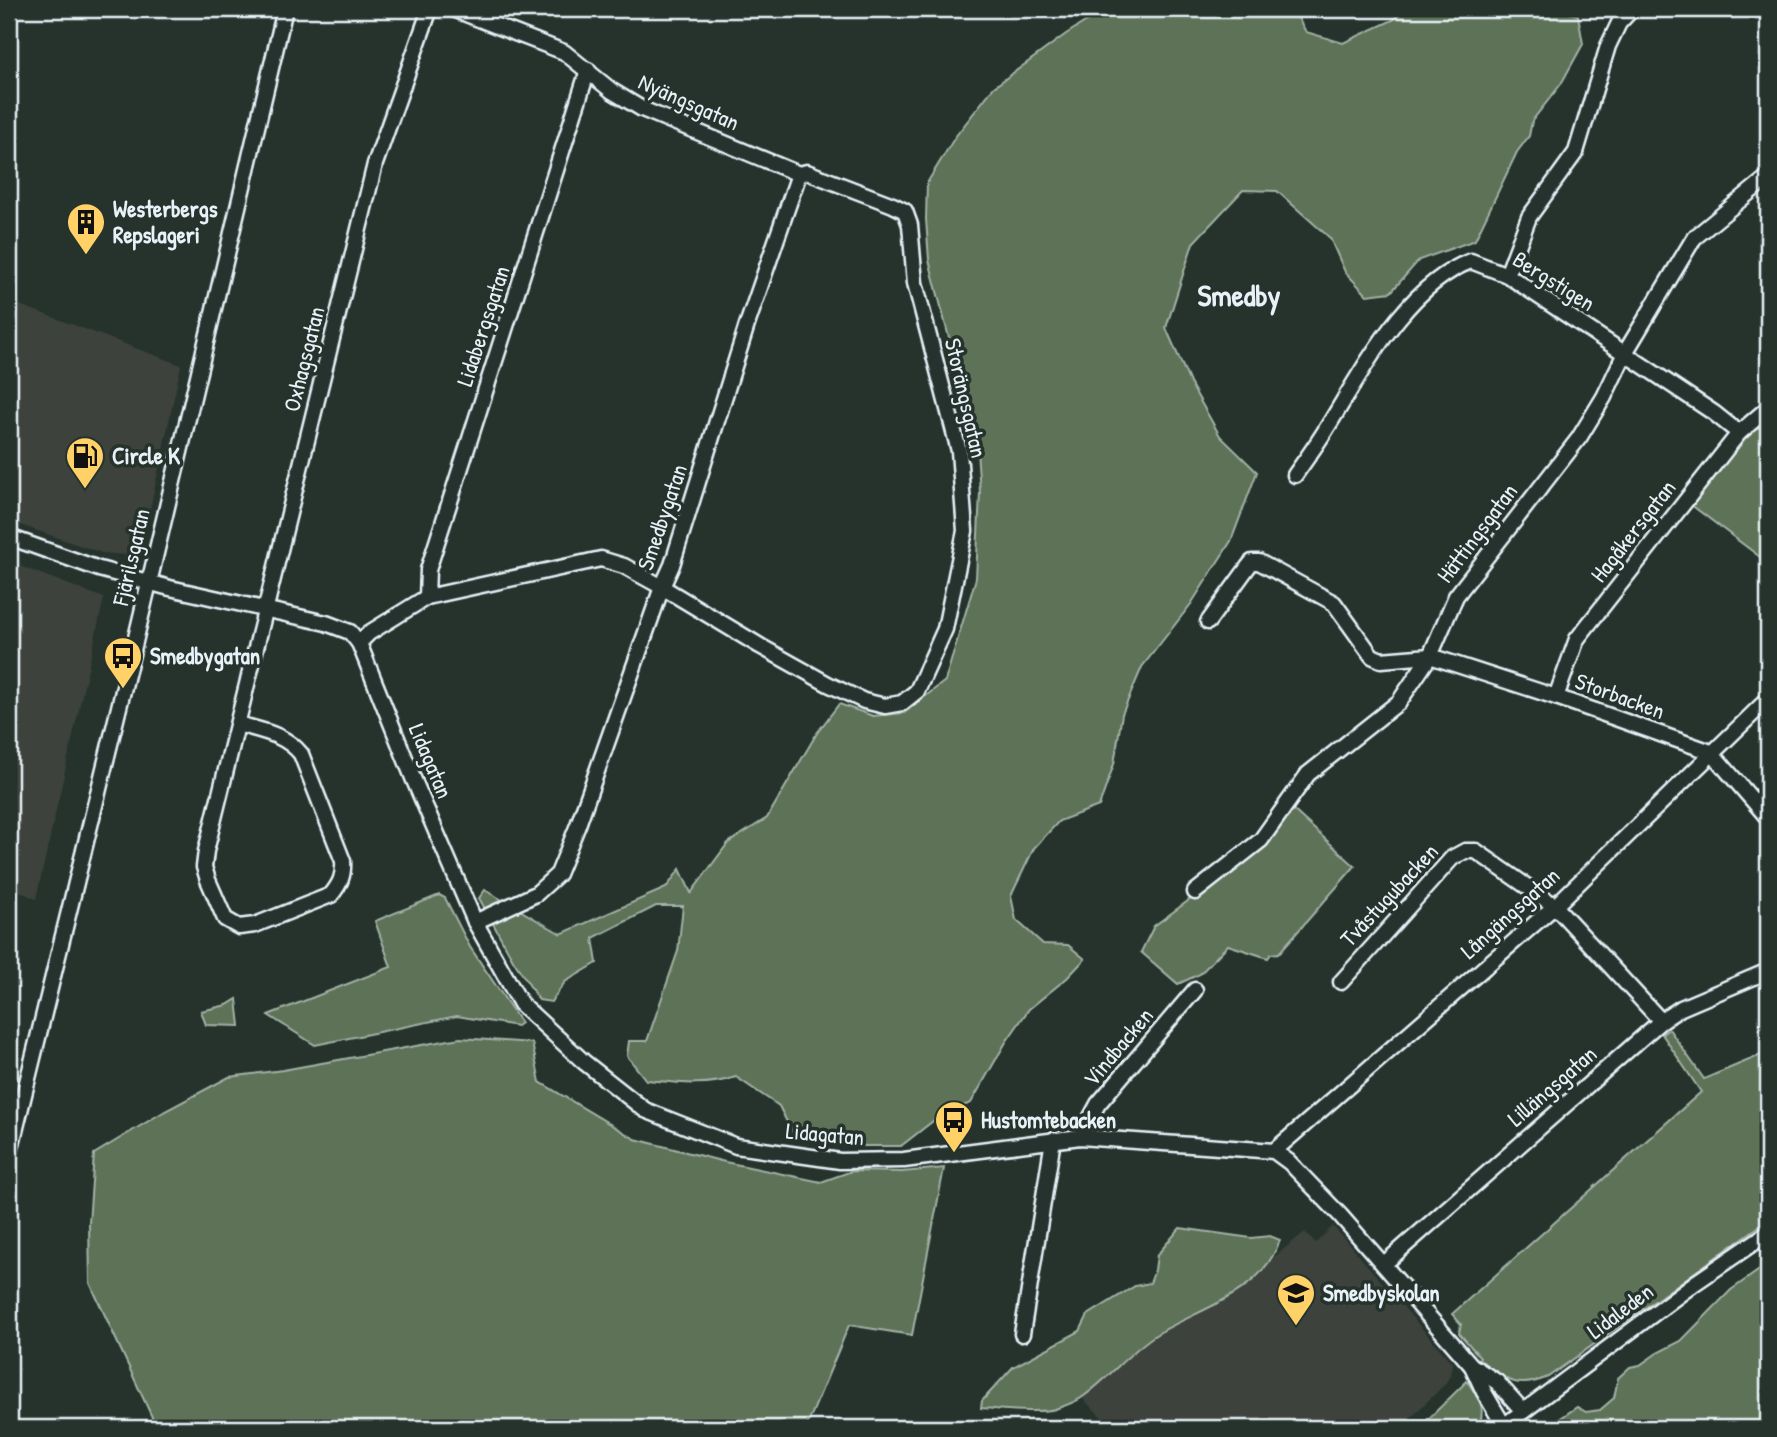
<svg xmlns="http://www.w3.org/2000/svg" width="1777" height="1437" viewBox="0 0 1777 1437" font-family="'Patrick Hand',sans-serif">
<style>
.built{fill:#3c433c}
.green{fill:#5d7256;stroke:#a2b2a7;stroke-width:2}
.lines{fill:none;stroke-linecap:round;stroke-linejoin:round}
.minor-casing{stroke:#e8f1f8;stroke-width:19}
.minor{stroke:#26332d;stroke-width:14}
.labels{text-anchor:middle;stroke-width:7;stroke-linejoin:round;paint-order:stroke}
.street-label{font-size:23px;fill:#e8f1f8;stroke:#26332d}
.poi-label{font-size:23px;font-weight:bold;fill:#e8f1f8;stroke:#26332d;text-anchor:start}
.district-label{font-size:30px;font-weight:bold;fill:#e8f1f8;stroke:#26332d}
</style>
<rect width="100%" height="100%" fill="#26332d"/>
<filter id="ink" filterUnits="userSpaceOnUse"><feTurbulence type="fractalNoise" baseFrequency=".0143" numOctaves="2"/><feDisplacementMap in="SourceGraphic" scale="14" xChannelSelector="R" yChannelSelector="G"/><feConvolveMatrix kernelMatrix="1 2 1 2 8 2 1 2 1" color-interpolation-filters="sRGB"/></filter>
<g filter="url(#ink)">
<g class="built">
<polygon points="9,301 181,365 147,523 125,555 102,553 9,521"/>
<polygon points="9,562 104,598 36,899 9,886"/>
<polygon points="1333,1226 1452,1363 1451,1374 1445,1384 1400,1428 1113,1428 1082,1398 1129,1355 1158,1334 1217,1305 1248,1284 1274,1257 1305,1232 1316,1243"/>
</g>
<g class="green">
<path d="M1106 9H1293L1306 32 1343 43 1393 20 1405 9H1553L1578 15 1583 44 1561 84 1532 121 1529 136 1517 152 1475 240 1419 260 1391 292 1367 295 1345 272 1330 238 1277 191 1243 190 1193 243 1166 328 1190 383 1220 436 1257 472 1231 541 1191 604 1142 667 1122 714 1114 764 1099 806 1059 821 1034 848 1011 896 1016 920 1043 944 1068 945 1085 959 1067 978 1029 1009 1006 1042 971 1103 942 1114 901 1146H857L794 1136 779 1106 736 1077C706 1087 678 1083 646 1080L627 1056 629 1041H647L678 951 683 906H656L593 938 597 963 565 982 551 1002 539 1000 513 960 479 898 485 890 561 934 666 888 680 869 691 893 728 843 767 818 817 733 839 704 873 716 904 713 945 681 976 578 980 492 975 422 957 369 929 260 926 219 927 183 955 137 994 87 1066 34Z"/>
<polygon points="1768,408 1768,563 1686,501"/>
<polygon points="1291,808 1355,866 1279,953 1271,954 1268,958 1228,945 1200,974 1178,984 1141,952 1154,926 1192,898"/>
<polygon points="439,895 445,898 470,947 521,1023 517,1026 457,1016 315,1045 268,1015 391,967 375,921"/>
<polygon points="237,999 240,1026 206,1025 201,1011 227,1005"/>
<path d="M1669 1029 1704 1079 1768 1052V1220L1548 1377C1515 1391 1505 1379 1479 1359L1480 1357 1459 1333 1461 1324 1452 1314 1701 1092 1662 1034Z"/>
<polygon points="460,1038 532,1043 540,1082 635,1139 725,1162 821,1182 852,1171 902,1172 944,1168 912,1335 849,1325 806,1428 157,1428 90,1283 89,1223 94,1154 165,1111 229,1077 283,1070"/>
<path d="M1180 1228 1251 1238 1270 1236 1280 1240C1261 1295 1202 1307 1157 1334 1130 1351 1110 1377 1084 1396 1077 1402 1064 1406 1055 1409 1041 1414 998 1409 981 1408L982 1401 1013 1367 1080 1331 1088 1315 1135 1286 1150 1283 1155 1270 1157 1255Z"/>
<polygon points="1768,1264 1768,1428 1546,1428 1577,1407 1586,1412 1600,1410 1614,1398 1618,1378 1630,1367 1640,1365 1657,1353 1681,1341 1731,1290"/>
<path d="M1467 1381C1479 1399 1487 1406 1478 1428H1419Z"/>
</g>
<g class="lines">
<defs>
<g id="minor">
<polyline points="453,9 564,52 612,91 642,109 799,174"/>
<polyline points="1507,275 1529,217 1576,152 1608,46 1619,23 1632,9"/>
<path d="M1295 475C1306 459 1318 443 1328 426 1363 370 1406 285 1471 261L1507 275 1714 413 1739 433"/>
<polyline points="9,537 99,569 170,588 326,623 350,632 359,643 413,778 475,922 521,1004 584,1062 645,1110 736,1146 840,1161 904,1160 1080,1137 1274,1151 1289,1162 1340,1215 1472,1366 1497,1382 1523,1411"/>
<polyline points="427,597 428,570 588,70"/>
<polyline points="1208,622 1248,567 1252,562 1259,562 1334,603 1372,656 1381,660 1430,656 1556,697 1711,752 1768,818"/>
<polyline points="359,643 369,633 427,597 601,559 624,566 662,587 672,565 747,325 799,174"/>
<polyline points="1556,697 1577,639 1739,433 1768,408"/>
<path d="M238 724C262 731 285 734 301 754L343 861C344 876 340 884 331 895L255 925 239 927 225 919 208 880 204 867 206 851 375 164 430 9"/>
<polyline points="1195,892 1261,840 1308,774 1399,702 1430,656 1456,596 1579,438 1604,397 1625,353 1694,238 1768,177"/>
<polyline points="475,922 536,894 558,874 578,825 662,587 760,646 828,684 864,701 885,706 902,703 917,691 945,629 965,531 959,451 915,283 910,225 905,211 893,205 807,172 799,174"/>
<polyline points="1341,982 1452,858 1465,851 1476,851 1555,906 1661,1021"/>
<polyline points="1080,1137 1098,1104 1195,990"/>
<polyline points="1274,1151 1555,906 1768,699"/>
<polyline points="9,1156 135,642 285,9"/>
<polyline points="1384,1264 1661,1021 1681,1008 1768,971"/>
<polyline points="1022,1334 1053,1140"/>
<polyline points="1472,1366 1484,1392 1504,1426"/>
<polyline points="1501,1428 1695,1283 1768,1233"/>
</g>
</defs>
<use href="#minor" class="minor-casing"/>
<use href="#minor" class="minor"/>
</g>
</g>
<defs>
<symbol id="building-pin" viewBox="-11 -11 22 30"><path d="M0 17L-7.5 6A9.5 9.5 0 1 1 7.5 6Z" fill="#ffd166" stroke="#26332d"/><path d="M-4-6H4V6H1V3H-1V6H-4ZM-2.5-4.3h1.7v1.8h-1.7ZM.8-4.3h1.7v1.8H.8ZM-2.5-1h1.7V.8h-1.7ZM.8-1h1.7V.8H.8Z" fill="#111"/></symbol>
<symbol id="fuel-pin" viewBox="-11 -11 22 30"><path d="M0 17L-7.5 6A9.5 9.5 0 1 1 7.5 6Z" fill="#ffd166" stroke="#26332d"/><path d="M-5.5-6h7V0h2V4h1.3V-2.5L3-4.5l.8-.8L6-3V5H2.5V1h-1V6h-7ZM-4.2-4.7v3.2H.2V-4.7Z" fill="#111"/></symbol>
<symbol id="bus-pin" viewBox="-11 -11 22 30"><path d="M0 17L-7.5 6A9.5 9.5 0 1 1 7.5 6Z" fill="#ffd166" stroke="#26332d"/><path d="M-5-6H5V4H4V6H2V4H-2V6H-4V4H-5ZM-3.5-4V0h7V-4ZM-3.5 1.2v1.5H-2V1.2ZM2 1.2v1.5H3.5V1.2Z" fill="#111"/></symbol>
<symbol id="school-pin" viewBox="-11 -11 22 30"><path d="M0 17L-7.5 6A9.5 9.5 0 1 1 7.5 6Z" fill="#ffd166" stroke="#26332d"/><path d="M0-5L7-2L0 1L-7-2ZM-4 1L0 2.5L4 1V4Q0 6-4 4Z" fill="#111"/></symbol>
</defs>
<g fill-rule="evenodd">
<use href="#building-pin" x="64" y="200" width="44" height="60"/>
<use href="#fuel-pin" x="63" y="434" width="44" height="60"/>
<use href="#bus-pin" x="101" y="634" width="44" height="60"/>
<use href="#bus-pin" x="932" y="1098" width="44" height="60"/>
<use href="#school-pin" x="1274" y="1271" width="44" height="60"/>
</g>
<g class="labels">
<g class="street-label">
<text transform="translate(689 102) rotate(24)" y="8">Nyängsgatan</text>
<text transform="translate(1554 281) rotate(32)" y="8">Bergstigen</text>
<text transform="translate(483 326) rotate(-72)" y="8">Lidabergsgatan</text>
<text transform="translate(304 359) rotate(-76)" y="8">Oxhagsgatan</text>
<text transform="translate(966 398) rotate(77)" y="8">Storängsgatan</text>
<text transform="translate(662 517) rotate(-71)" y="8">Smedbygatan</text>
<text transform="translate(1633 531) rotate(-52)" y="8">Hagåkersgatan</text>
<text transform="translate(1477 533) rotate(-53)" y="8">Hättingsgatan</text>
<text transform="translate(131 557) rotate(-77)" y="8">Fjärilsgatan</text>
<text transform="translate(1620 696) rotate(20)" y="8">Storbacken</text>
<text transform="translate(431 761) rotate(67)" y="8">Lidagatan</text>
<text transform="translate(1389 895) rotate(-47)" y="8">Tvåstugubacken</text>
<text transform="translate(1510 913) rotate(-42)" y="8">Långängsgatan</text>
<text transform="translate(1118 1047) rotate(-50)" y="8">Vindbacken</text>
<text transform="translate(1552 1086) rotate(-41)" y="8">Lillängsgatan</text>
<text transform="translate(825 1134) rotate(5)" y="8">Lidagatan</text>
<text transform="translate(1620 1311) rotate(-37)" y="8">Lidaleden</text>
</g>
<g class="poi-label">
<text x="113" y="217">Westerbergs<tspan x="113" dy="26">Repslageri</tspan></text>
<text x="112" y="464">Circle K</text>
<text x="150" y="664">Smedbygatan</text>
<text x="981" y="1128">Hustomtebacken</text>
<text x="1323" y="1301">Smedbyskolan</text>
</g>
<g class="district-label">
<text x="1239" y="306">Smedby</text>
</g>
</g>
<rect width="1777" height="1437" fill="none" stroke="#26332d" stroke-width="35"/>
<rect x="18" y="18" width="1742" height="1402" fill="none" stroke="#e8f1f8" stroke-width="2.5" filter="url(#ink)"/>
</svg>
